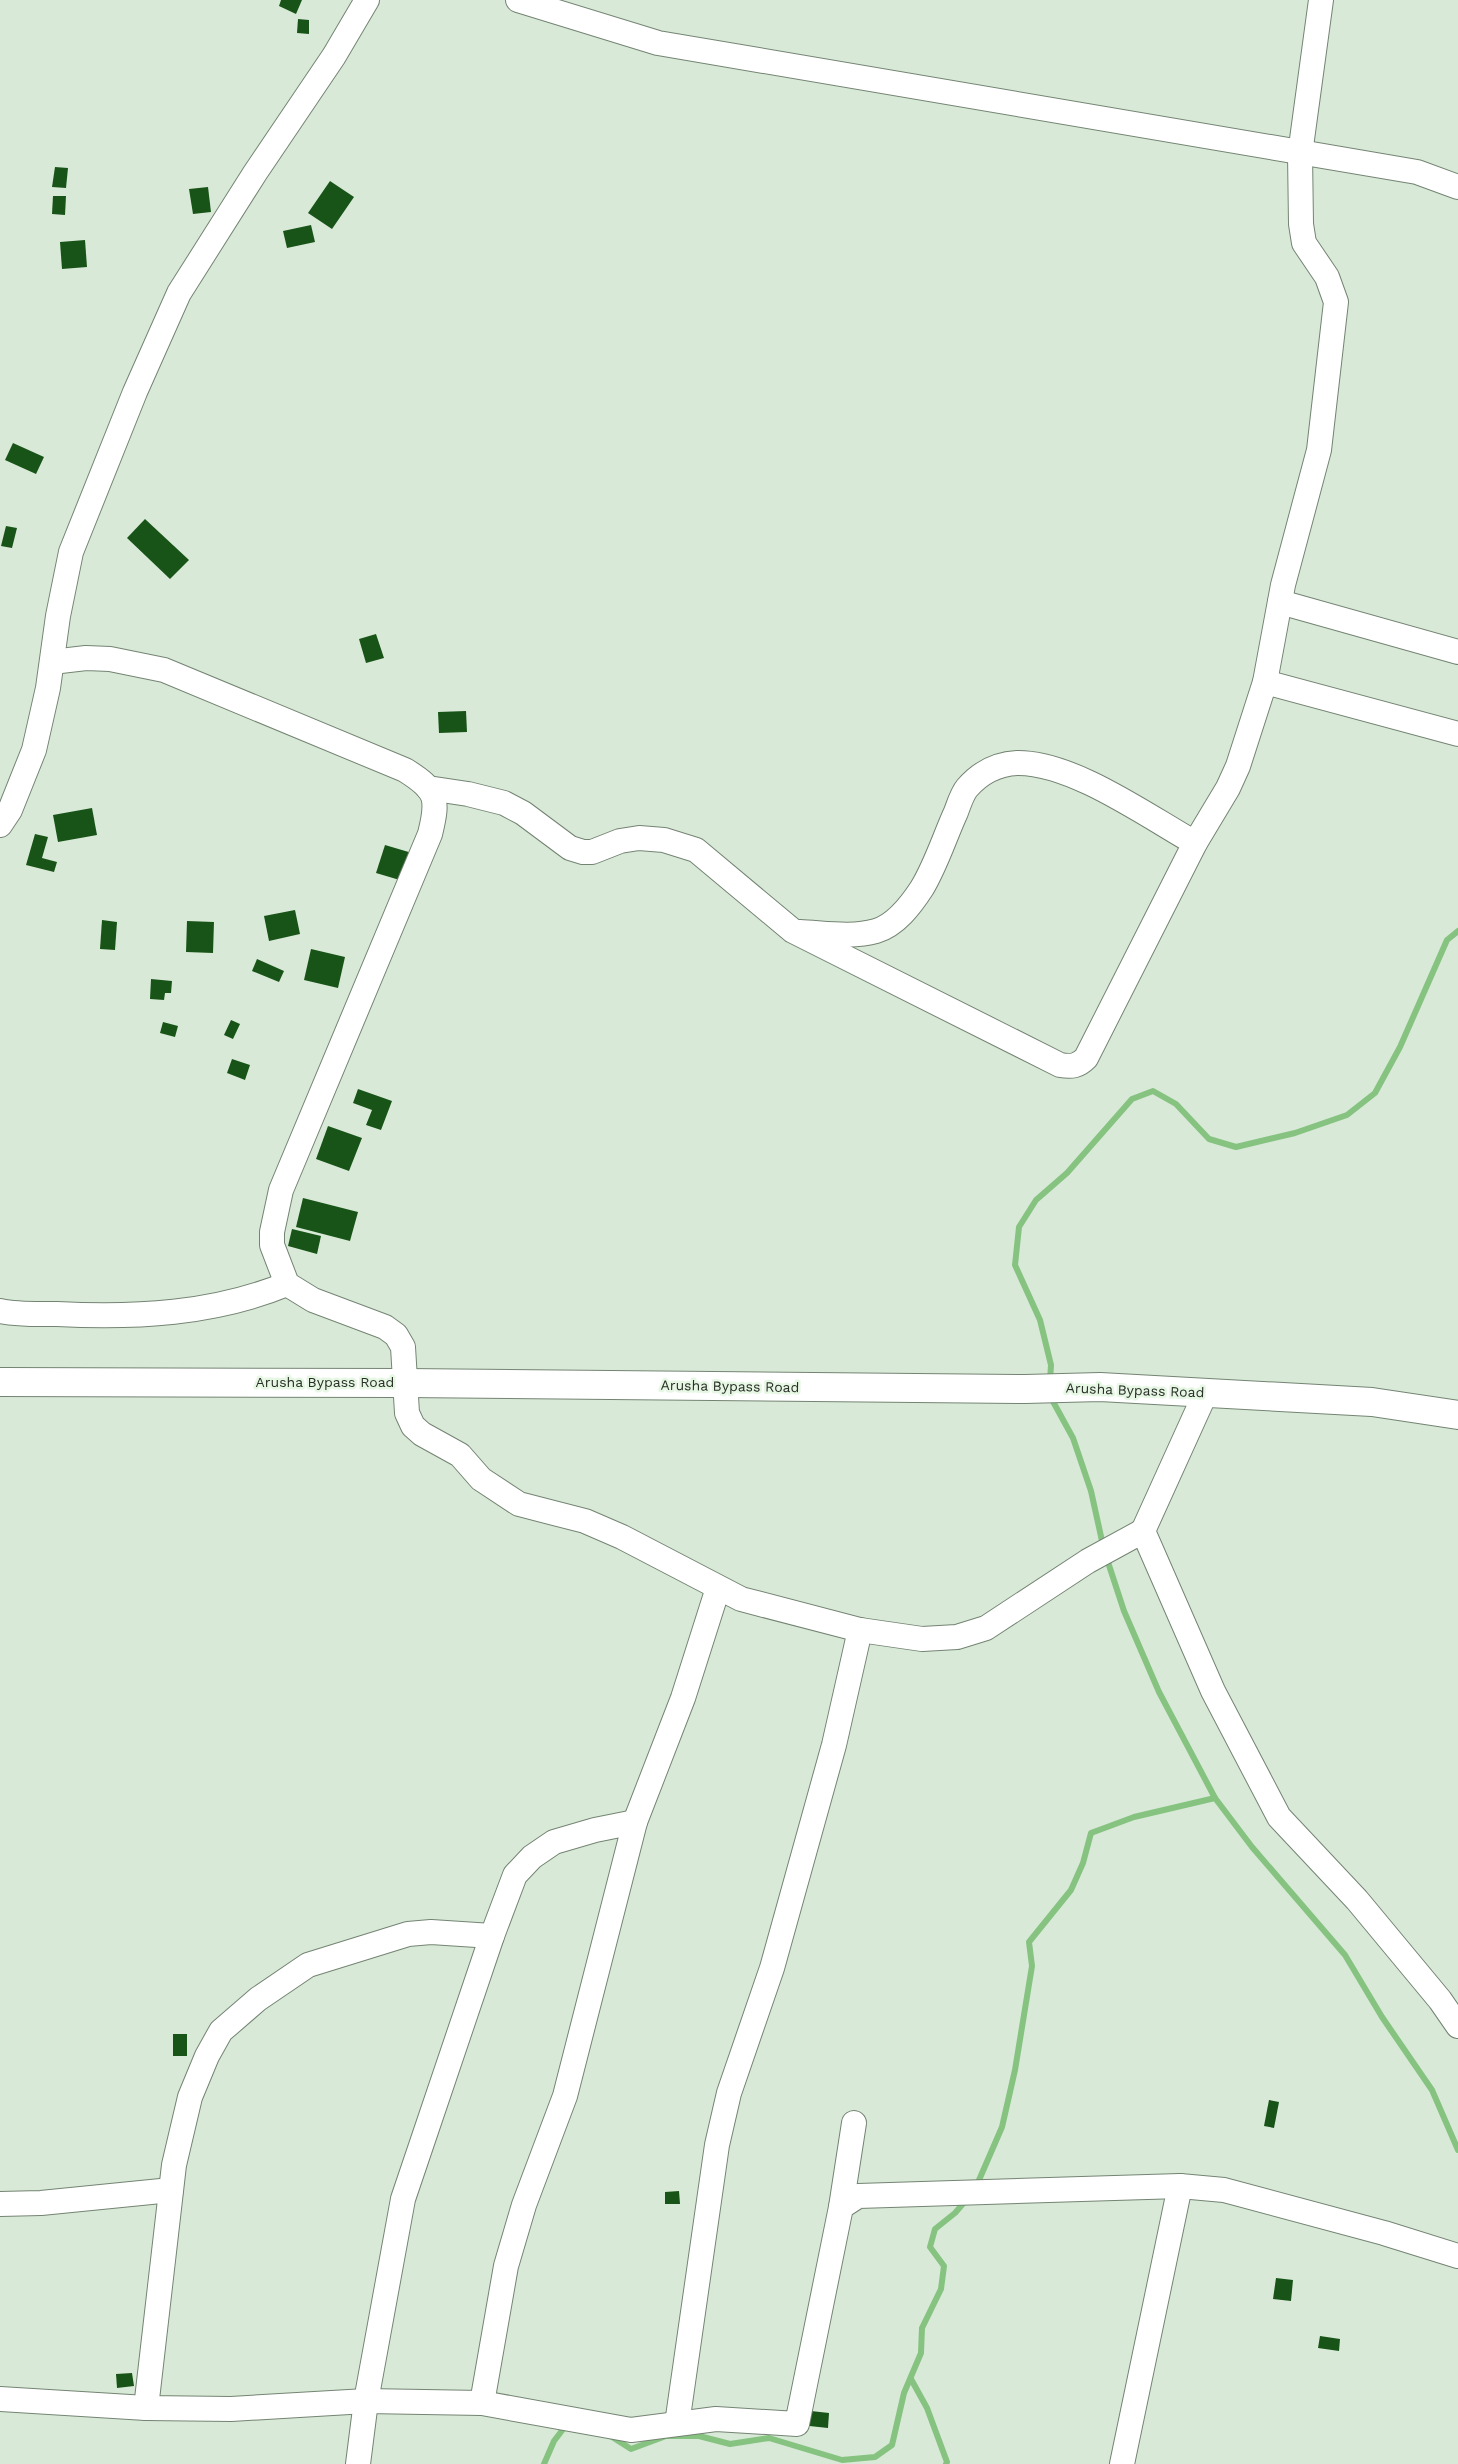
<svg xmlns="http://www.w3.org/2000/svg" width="1458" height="2464" viewBox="0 0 1458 2464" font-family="'Work Sans',sans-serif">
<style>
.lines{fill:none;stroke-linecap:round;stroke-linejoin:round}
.stream{stroke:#86c381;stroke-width:6}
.building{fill:#185417}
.minor-casing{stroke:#748473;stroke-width:26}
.major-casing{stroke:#748473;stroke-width:30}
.minor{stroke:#fff;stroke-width:24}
.major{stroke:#fff;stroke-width:28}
.labels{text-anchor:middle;stroke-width:5;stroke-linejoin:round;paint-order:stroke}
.street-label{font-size:14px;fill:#292f28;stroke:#e6f7e4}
</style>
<rect width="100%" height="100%" fill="#d8ead7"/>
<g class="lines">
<g class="stream">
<polyline points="1050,1381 1051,1365 1040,1320 1015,1265 1019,1227 1036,1200 1067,1173 1132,1099 1153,1091 1176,1104 1209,1139 1236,1147 1295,1133 1347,1115 1375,1093 1400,1047 1447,940 1458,931"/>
<polyline points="1050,1396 1073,1438 1091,1491 1104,1550 1124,1611 1159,1692 1215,1798 1252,1847 1345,1955 1382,2017 1432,2090 1458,2150"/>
<polyline points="976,2187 1002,2127 1015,2070 1032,1966 1029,1942 1071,1890 1083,1863 1091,1833 1134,1817 1215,1798"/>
<polyline points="911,2379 927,2408 947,2462 946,2464"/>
<polyline points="609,2435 631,2449 666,2436 699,2436 730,2444 769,2438 842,2460 875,2457 892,2445 904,2393 921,2353 922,2328 941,2289 944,2266 930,2247 935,2229 955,2213 967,2199"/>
<polyline points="544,2464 554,2441 567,2424"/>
</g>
</g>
<g class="building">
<polygon points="281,0 302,0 296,14 279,6"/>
<polygon points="298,19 309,20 309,34 297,33"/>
<polygon points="55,167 68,168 66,188 52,187"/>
<polygon points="330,181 354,197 332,229 308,213"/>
<polygon points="208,187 211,212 193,214 189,189"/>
<polygon points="53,196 66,196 65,215 52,214"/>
<polygon points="311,225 315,242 287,248 283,231"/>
<polygon points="85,240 87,267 62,269 60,242"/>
<polygon points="13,443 44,457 36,474 5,460"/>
<polygon points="145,519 189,560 170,579 127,538"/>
<polygon points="6,526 17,528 12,548 1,546"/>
<polygon points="376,634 384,658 366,663 359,639"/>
<polygon points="466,711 467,732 439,733 438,712"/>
<polygon points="92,808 97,835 58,842 53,815"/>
<polygon points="35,834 48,837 42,858 57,862 54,872 26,865"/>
<polygon points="385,845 412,853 403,881 376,873"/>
<polygon points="295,910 300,934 269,941 264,916"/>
<polygon points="102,920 117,922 115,950 100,949"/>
<polygon points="187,921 214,922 213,953 186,952"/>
<polygon points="311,949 345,957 338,988 304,980"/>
<polygon points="257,959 284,971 279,982 252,971"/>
<polygon points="151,979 172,981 171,993 165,993 164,1000 150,999"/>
<polygon points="231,1020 240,1024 233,1039 224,1035"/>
<polygon points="163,1022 178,1026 175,1037 160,1033"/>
<polygon points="232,1059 250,1065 245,1080 227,1073"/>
<polygon points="358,1089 392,1101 381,1130 366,1125 372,1110 353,1103"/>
<polygon points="328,1126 362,1138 349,1171 316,1159"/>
<polygon points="303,1198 358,1212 350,1241 296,1227"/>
<polygon points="292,1229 321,1236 317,1254 288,1246"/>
<rect x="173" y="2034" width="14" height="22"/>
<polygon points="1269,2100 1279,2102 1274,2128 1264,2126"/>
<polygon points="679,2191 680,2204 665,2204 665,2192"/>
<polygon points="1276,2278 1293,2280 1291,2301 1273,2299"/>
<polygon points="1320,2336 1340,2339 1339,2351 1318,2348"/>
<polygon points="132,2373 134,2386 117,2388 116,2374"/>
<polygon points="802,2410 829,2413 828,2428 800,2425"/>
</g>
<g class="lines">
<defs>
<g id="minor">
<polyline points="518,0 658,43 1417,172 1458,187"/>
<polyline points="1280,602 1458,652"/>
<path d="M52 662 86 658 110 659 164 670 405 770C437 790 439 798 430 834L281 1190 272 1232V1245L287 1284 313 1300 385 1327 396 1335 403 1347 407 1413 413 1426 422 1434 460 1455 481 1479 519 1504 585 1521 622 1537 741 1599 860 1630 922 1639 957 1637 986 1628 1088 1561 1143 1531"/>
<polyline points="1265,682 1458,734"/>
<path d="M428 788 468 794 504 803 523 813 570 848 583 852H592L620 841 639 838 664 840 696 850 793 931 1060 1065C1072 1067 1078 1066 1086 1058L1195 843 1228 788 1238 766 1265 682 1283 585 1319 450 1336 302 1327 277 1304 243 1301 224 1300 154 1321 0"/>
<polyline points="0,825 10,810 34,750 48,688 58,616 71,552 135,392 179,293 255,173 334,56 367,0"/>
<path d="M800 932C824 933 852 938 876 931 896 925 911 905 922 888 936 865 945 836 956 812 959 804 962 794 967 788 980 773 997 764 1017 763 1072 762 1147 816 1195 843"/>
<path d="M0 1311C18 1315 39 1314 57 1314 135 1318 214 1314 287 1284"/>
<polyline points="1206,1392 1143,1531 1213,1691 1279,1817 1357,1900 1440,2000 1458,2026"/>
<polyline points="0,2204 41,2203 171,2190"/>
<polyline points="841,2207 854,2123"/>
<polyline points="0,2399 146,2408 231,2409 366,2401 482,2403 631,2430 716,2419 797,2424 841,2207 858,2196 1180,2186 1224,2190 1384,2233 1458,2256"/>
<polyline points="482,2403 506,2266 524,2205 565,2096 635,1822 683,1698 718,1588"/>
<polyline points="146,2408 174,2165 190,2097 207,2056 221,2031 258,1999 308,1965 408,1934 431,1932 492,1936"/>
<polyline points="677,2424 717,2145 729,2093 772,1968 834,1745 860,1630"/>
<polyline points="358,2464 366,2401 403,2199 492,1936 515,1875 532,1857 554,1842 595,1830 635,1822"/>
<polyline points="1122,2464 1180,2186"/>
</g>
<polyline id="major" points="0,1382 406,1383 1025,1389 1100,1387 1372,1402 1458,1415"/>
</defs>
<use href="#minor" class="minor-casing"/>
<use href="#major" class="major-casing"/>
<use href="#minor" class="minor"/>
<use href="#major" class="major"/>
</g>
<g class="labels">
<g class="street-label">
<text x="325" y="1387">Arusha Bypass Road</text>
<text transform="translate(730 1386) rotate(1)" y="5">Arusha Bypass Road</text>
<text transform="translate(1135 1390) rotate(2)" y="5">Arusha Bypass Road</text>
</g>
</g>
</svg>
